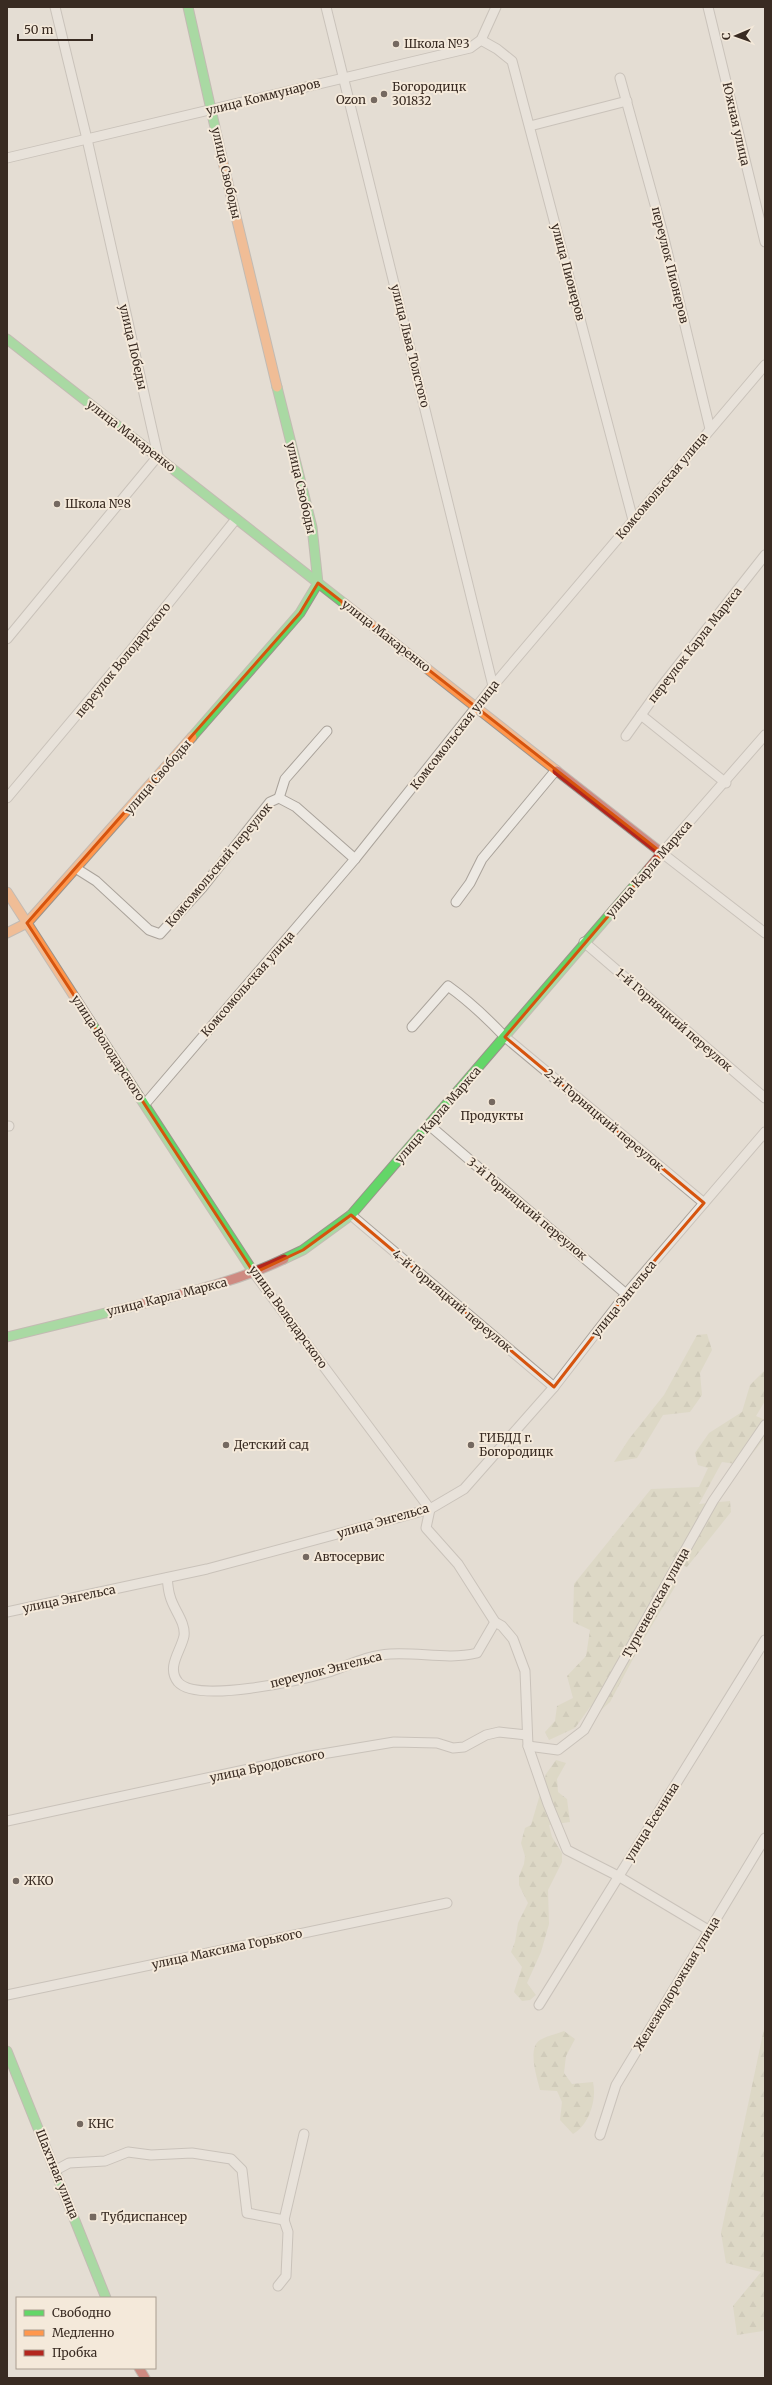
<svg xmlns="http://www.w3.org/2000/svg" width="772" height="2385" viewBox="0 0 772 2385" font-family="Merriweather,serif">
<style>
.forest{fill:url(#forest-firs)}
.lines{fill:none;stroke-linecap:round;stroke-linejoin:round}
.street-casing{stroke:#aaa39b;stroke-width:11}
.fast-casing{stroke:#9a928b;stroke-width:11}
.slow-casing{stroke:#9a928b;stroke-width:11}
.jam-casing{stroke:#9a928b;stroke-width:11}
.street{stroke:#ede9e3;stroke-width:9}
.fast{stroke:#63d668;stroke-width:9}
.slow{stroke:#ff974d;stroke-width:9}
.jam{stroke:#b3261e;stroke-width:9}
.marked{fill:none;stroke:#d6540e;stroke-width:3;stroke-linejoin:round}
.poi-dot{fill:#756960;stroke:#f4e9da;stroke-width:1.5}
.labels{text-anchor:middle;stroke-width:4;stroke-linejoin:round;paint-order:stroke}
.poi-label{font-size:12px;fill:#392b22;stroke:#f4e9da;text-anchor:start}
.street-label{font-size:12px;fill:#392b22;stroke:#f4e9da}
</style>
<defs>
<pattern id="forest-firs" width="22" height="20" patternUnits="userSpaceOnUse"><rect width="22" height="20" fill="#d5d3b6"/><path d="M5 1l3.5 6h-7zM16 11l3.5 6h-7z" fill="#b8b59c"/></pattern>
</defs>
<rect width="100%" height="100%" fill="#e4ddd3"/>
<g class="forest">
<polygon points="707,1334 712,1350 700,1373 702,1395 690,1412 663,1415 637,1458 614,1462 629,1439 664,1395 697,1335"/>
<polygon points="765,1370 765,1401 756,1416 765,1420 765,1438 743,1465 722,1462 699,1504 730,1501 731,1512 687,1567 671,1561 676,1585 642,1642 610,1702 599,1712 590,1707 575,1728 549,1740 545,1732 555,1721 557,1706 573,1698 567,1676 586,1656 590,1630 573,1622 574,1584 651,1489 699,1487 708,1468 698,1465 695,1453 709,1433 742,1412 750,1385"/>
<polygon points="556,1760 566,1763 557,1779 558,1792 567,1799 570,1822 549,1825 552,1837 562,1853 562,1862 548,1890 549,1924 541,1952 527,1983 536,1995 530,2000 522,2001 514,1992 522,1967 511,1952 515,1942 518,1923 528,1903 519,1885 519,1876 524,1864 525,1856 521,1843 525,1828 531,1825 546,1774"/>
<polygon points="765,2024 765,2327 763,2331 737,2335 733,2306 761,2272 726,2263 721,2233"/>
<path d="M564 2031 575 2039 566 2056 564 2073 572 2084 593 2082C597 2100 589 2125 573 2134L560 2120 562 2102 557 2091 540 2090C537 2078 527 2048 540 2040 547 2036 557 2034 564 2031Z"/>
</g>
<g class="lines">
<defs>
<g id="street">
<polyline points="326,7 493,686"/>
<polyline points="708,7 765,242"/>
<polyline points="481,40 497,49 512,61 633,520"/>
<polyline points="620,78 662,230 710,429"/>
<polyline points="530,126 627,101"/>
<polyline points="7,158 470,48 481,40 496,7"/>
<polyline points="7,639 158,456 87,139 55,7"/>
<polyline points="641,715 726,783"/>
<polyline points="765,735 662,853 765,933"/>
<polyline points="626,736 661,687 765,555"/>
<polyline points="7,798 131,650 236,519"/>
<polyline points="279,798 296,807 355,859"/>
<polyline points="279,798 285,779 327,731"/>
<polyline points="77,869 96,881 149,930 160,934 202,888 270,802 279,798"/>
<polyline points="456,902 470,883 482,859 556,770"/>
<polyline points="584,942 765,1098"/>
<path d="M412 1027 448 986C469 1001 487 1018 505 1037L704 1203"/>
<polyline points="145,1104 355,859 493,686 765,365"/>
<polyline points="429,1125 626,1294"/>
<polyline points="7,1126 9,1126"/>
<polyline points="351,1215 554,1387"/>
<polyline points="254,1273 430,1509 426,1528 458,1564 495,1622 502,1626 513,1639 525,1671 528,1746 548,1804 567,1850 618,1876 710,1931"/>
<path d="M167 1578C168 1584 168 1590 170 1596 173 1609 186 1622 184 1636 181 1651 166 1667 178 1682 197 1704 302 1680 329 1672 349 1665 369 1655 390 1654 420 1652 448 1660 477 1653L495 1622"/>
<polyline points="7,1612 207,1569 430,1509 464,1489 554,1387 626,1294 765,1132"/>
<polyline points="528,1746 558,1750 584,1730 713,1501 765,1425"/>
<polyline points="7,1821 304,1757 394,1742 437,1743 453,1748 464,1747 486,1735 499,1732 527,1735"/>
<polyline points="7,1995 447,1903"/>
<polyline points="539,2005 765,1640"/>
<polyline points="600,2135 616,2085 765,1838"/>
<polyline points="56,2170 69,2163 105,2161 128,2152 151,2155 192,2153 231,2159 242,2170 247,2213 284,2220"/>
<polyline points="284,2220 304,2134"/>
<polyline points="278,2286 286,2276 288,2232 284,2220"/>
</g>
<g id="fast">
<polyline points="188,7 221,154"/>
<polyline points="7,339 345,604"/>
<polyline points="192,737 300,613 318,583 312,527 277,387"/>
<polyline points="90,1021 254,1273"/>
<polyline points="284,1259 303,1250 351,1215 647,871"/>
<polyline points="7,1337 134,1306"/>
<polyline points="7,2051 106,2298"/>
</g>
<g id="slow">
<polyline points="221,154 277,387"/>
<polyline points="345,604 557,771"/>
<polyline points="7,892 90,1021"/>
<polyline points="7,933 27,923 192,737"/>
</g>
<g id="jam">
<polyline points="557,771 662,853 647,871"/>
<path d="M134 1306C185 1293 236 1282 284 1259"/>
<polyline points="139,2368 145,2378"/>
</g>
</defs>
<use href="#street" class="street-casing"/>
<use href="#fast" class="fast-casing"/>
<use href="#slow" class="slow-casing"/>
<use href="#jam" class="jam-casing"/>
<use href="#street" class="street"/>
<use href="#fast" class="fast"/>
<use href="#slow" class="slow"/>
<use href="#jam" class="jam"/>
</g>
<path d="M0 0H772V2385H0ZM318 583 662 853 505 1037 704 1203 626 1294 554 1387 351 1215 303 1250 254 1273 27 923 300 613Z" fill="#e4ddd3" fill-opacity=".55" fill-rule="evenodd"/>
<path class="marked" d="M318 583 662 853 505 1037 704 1203 626 1294 554 1387 351 1215 303 1250 254 1273 27 923 300 613Z"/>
<g class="poi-dot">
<circle cx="396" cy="44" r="4"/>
<circle cx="384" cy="94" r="4"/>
<circle cx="374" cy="100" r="4"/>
<circle cx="57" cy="504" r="4"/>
<circle cx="492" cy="1102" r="4"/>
<circle cx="226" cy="1445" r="4"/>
<circle cx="471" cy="1445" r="4"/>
<circle cx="306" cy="1557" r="4"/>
<circle cx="16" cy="1881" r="4"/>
<circle cx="80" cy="2124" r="4"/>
<rect x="89" y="2213" width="8" height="8" rx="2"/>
</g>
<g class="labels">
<g class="poi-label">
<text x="404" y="48">Школа №3</text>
<text x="392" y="91">Богородицк<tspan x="392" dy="14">301832</tspan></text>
<text x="366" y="104" text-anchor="end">Ozon</text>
<text x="65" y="508">Школа №8</text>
<text x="492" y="1120" text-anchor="middle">Продукты</text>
<text x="479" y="1442">ГИБДД г.<tspan x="479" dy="14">Богородицк</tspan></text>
<text x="234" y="1449">Детский сад</text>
<text x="314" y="1561">Автосервис</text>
<text x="24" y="1885">ЖКО</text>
<text x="88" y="2128">КНС</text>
<text x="101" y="2221">Тубдиспансер</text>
</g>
<g class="street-label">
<text transform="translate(263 97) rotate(-14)" y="4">улица Коммунаров</text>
<text transform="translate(736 124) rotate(77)" y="4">Южная улица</text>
<text transform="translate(226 173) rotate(77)" y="4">улица Свободы</text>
<text transform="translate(670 265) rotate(76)" y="4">переулок Пионеров</text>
<text transform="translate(568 272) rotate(75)" y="4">улица Пионеров</text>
<text transform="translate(410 346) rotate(76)" y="4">улица Льва Толстого</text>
<text transform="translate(133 347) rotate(77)" y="4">улица Победы</text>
<text transform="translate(131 436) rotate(38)" y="4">улица Макаренко</text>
<text transform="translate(662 486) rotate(-50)" y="4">Комсомольская улица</text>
<text transform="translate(301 488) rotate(77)" y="4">улица Свободы</text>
<text transform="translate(386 636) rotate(38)" y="4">улица Макаренко</text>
<text transform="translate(695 645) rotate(-52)" y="4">переулок Карла Маркса</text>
<text transform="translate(123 660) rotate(-51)" y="4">переулок Володарского</text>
<text transform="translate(455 735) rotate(-52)" y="4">Комсомольская улица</text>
<text transform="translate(158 777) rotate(-49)" y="4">улица Свободы</text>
<text transform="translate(219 865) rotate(-50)" y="4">Комсомольский переулок</text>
<text transform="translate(649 869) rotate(-49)" y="4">улица Карла Маркса</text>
<text transform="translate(248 984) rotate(-49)" y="4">Комсомольская улица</text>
<text transform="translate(674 1020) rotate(41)" y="4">1-й Горняцкий переулок</text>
<text transform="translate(108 1048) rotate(57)" y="4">улица Володарского</text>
<text transform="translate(438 1115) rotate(-49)" y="4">улица Карла Маркса</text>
<text transform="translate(604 1120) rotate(40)" y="4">2-й Горняцкий переулок</text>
<text transform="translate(527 1209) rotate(40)" y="4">3-й Горняцкий переулок</text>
<text transform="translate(167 1297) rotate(-14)" y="4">улица Карла Маркса</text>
<text transform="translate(624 1299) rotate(-51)" y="4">улица Энгельса</text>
<text transform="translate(452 1301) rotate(40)" y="4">4-й Горняцкий переулок</text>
<text transform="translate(288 1317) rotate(54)" y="4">улица Володарского</text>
<text transform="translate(383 1521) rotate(-16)" y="4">улица Энгельса</text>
<text transform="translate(69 1599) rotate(-12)" y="4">улица Энгельса</text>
<text transform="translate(656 1603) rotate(-61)" y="4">Тургеневская улица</text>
<text transform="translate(326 1670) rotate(-14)" y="4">переулок Энгельса</text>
<text transform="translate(267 1766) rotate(-12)" y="4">улица Бродовского</text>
<text transform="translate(652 1822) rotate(-58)" y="4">улица Есенина</text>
<text transform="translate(227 1949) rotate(-12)" y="4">улица Максима Горького</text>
<text transform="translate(677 1984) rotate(-59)" y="4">Железнодорожная улица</text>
<text transform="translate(57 2174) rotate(68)" y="4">Шахтная улица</text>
</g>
</g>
<rect width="772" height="2385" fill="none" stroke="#392b22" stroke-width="16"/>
<rect x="16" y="2297" width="140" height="72" fill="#f4e9da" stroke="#a99d90"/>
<rect x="24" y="2310" width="20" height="6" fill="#63d668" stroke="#a99d90"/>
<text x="52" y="2317" font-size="12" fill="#392b22">Свободно</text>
<rect x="24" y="2330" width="20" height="6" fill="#ff974d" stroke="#a99d90"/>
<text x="52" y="2337" font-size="12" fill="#392b22">Медленно</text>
<rect x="24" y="2350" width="20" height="6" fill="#b3261e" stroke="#a99d90"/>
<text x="52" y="2357" font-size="12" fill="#392b22">Пробка</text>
<g transform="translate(736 36) rotate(268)" stroke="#f4e9da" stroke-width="3" paint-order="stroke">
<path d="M0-3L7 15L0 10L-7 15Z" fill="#392b22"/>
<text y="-6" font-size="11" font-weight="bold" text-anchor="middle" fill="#392b22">С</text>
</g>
<path d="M18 34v6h74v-6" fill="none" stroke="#392b22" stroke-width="2"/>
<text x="24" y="34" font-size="12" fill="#392b22" stroke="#f4e9da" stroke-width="3" paint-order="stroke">50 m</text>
</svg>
